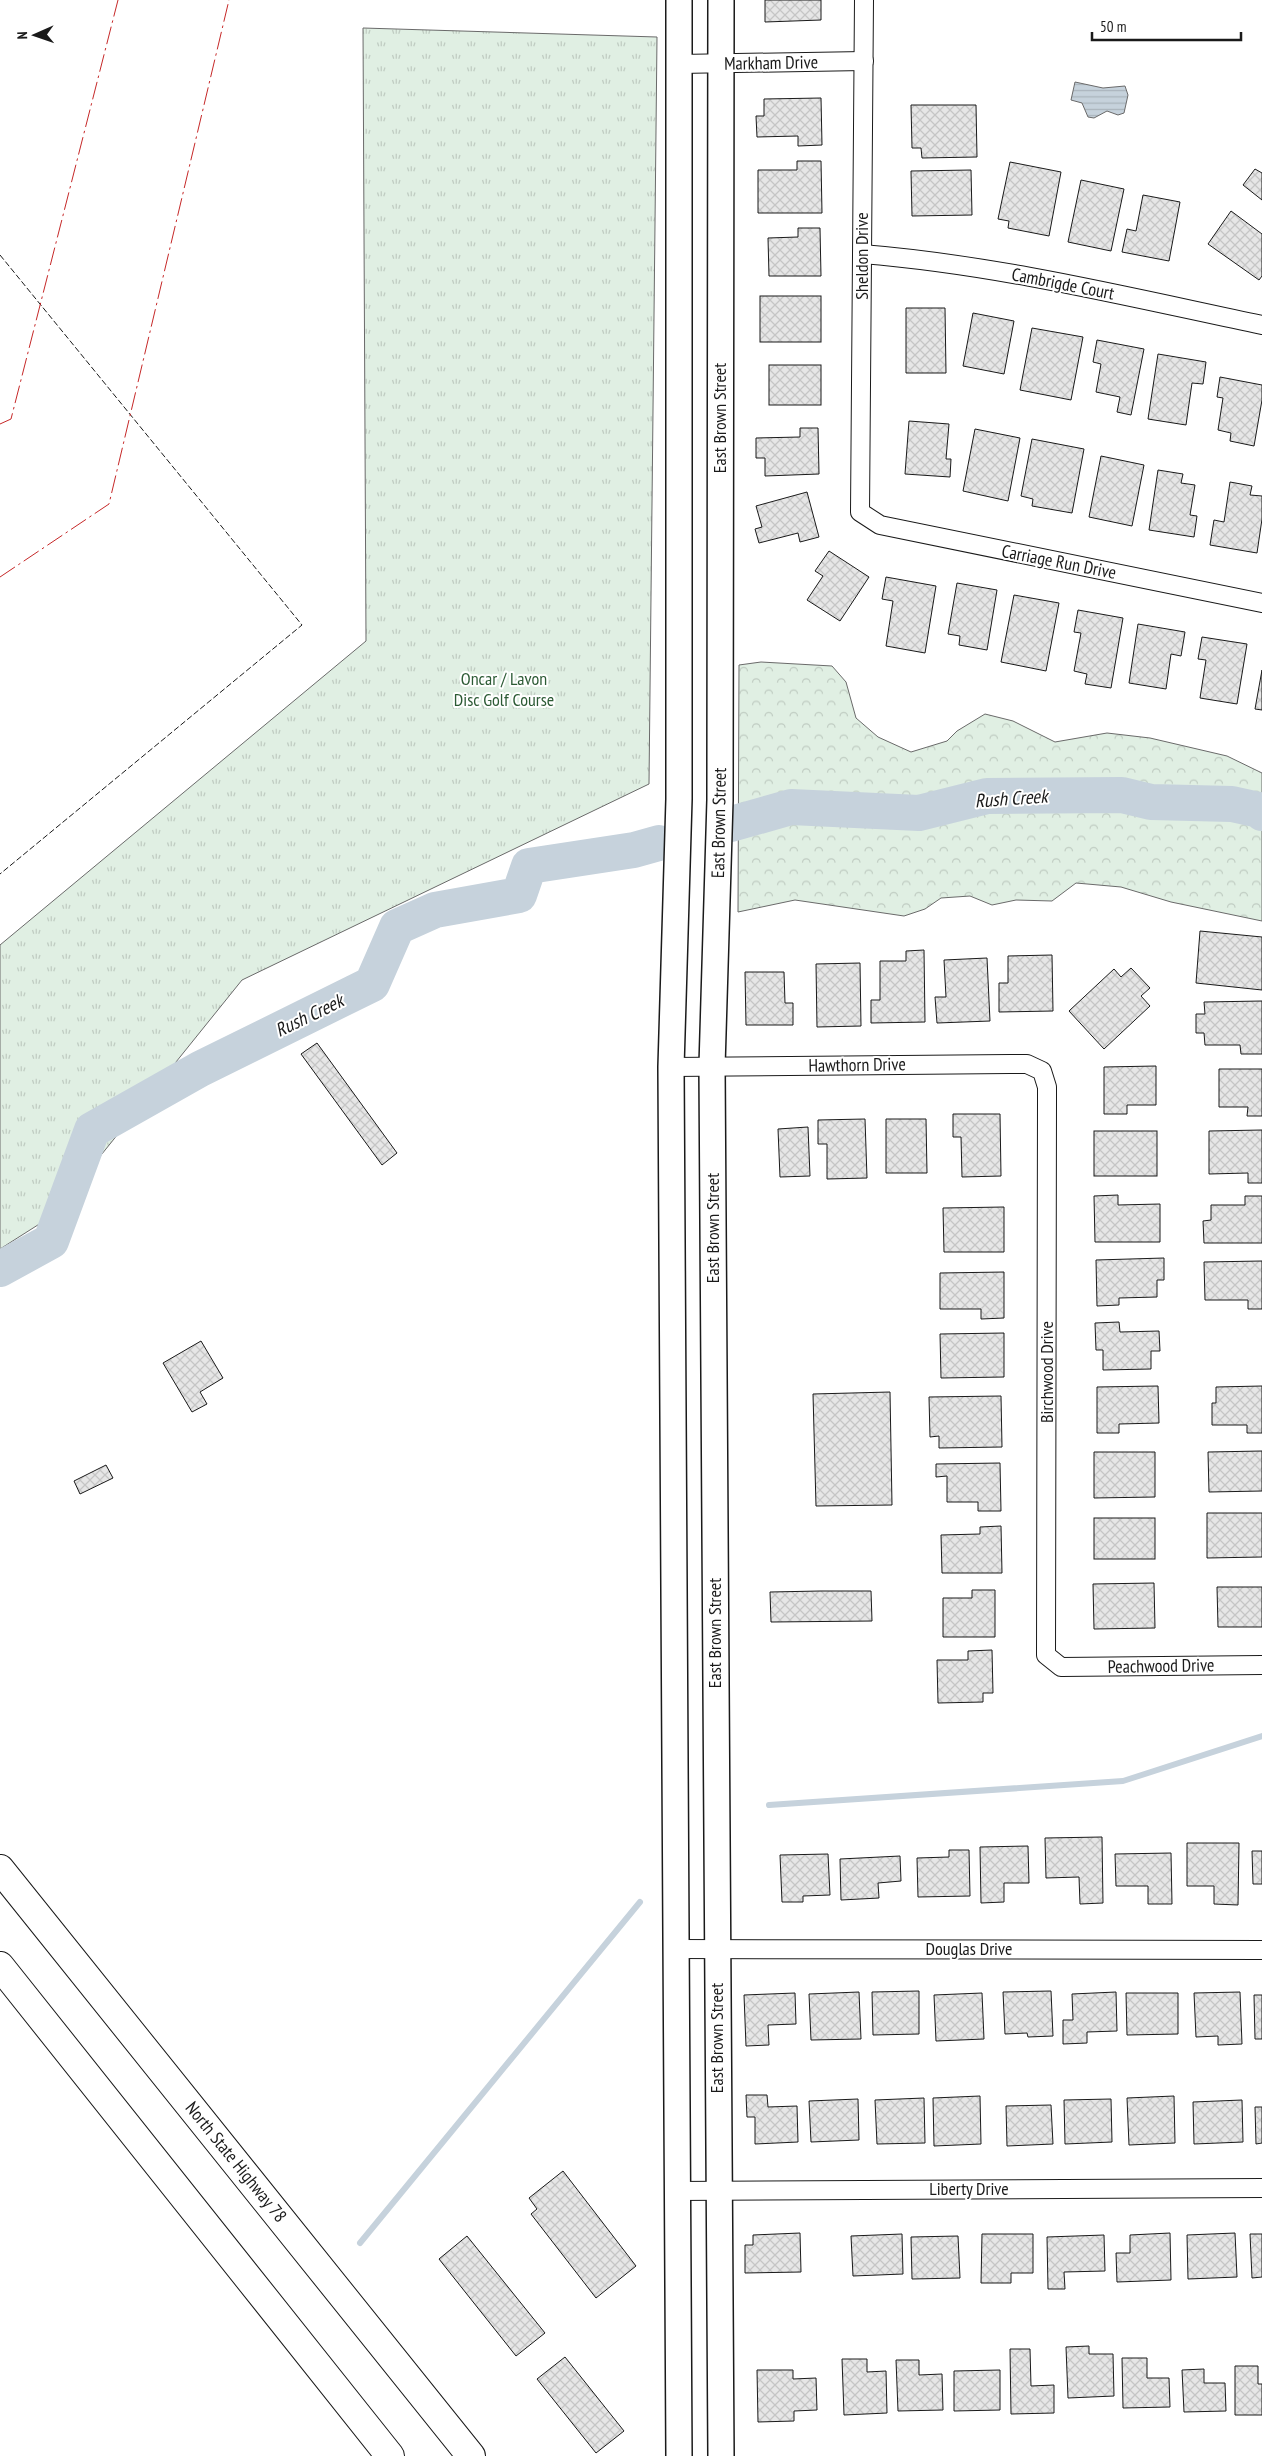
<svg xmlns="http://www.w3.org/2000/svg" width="1262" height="2456" viewBox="0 0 1262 2456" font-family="'PT Sans Narrow',sans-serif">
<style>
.grass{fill:url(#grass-tufts);stroke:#6a6a6a}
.forest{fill:url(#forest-crowns);stroke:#6a6a6a}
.water{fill:url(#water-rules);stroke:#6a6a6a}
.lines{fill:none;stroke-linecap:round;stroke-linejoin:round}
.stream{stroke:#c6d2dc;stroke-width:6}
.river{stroke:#c6d2dc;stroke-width:36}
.building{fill:url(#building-cross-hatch);stroke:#1a1a1a}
.street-casing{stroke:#1a1a1a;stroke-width:20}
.secondary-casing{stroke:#1a1a1a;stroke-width:28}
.primary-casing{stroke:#1a1a1a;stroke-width:30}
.street{stroke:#fff;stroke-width:18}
.secondary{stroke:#fff;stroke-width:25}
.primary{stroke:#fff;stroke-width:28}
.fence{stroke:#1a1a1a;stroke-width:1;stroke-dasharray:6 2.5;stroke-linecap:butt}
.power{stroke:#c62828;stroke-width:1;stroke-dasharray:18 4 2.5 4;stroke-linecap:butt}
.labels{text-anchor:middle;stroke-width:4;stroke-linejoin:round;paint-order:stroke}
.street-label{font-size:18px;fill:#1a1a1a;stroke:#fff}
.park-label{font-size:18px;fill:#2b5a34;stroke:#fff}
.water-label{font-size:19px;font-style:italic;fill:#1a1a1a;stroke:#fff}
</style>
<defs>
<pattern id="grass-tufts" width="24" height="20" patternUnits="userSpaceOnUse" patternTransform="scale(1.25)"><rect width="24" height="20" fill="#e0efe3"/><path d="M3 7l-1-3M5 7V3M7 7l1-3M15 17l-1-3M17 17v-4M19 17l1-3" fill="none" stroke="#c0ccc2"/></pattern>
<pattern id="forest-crowns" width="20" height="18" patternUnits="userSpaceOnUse" patternTransform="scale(1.25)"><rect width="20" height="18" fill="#e0efe3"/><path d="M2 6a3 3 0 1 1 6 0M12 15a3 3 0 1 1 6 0" fill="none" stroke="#c0ccc2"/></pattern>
<pattern id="water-rules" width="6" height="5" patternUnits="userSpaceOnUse" patternTransform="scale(1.25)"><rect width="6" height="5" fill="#c6d2dc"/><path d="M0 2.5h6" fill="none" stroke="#aab4bc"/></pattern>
<pattern id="building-cross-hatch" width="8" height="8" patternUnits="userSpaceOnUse" patternTransform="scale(1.25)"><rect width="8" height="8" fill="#e6e6e6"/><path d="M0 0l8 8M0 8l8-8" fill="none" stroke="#c5c5c5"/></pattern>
</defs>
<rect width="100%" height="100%" fill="#fff"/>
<polygon class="grass" points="363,28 657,37 649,784 242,980 52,1216 0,1249 0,945 366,641"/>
<polygon class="forest" points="761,662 832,666 846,682 856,718 878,737 911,752 947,741 957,731 985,714 1013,721 1055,742 1107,733 1150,738 1227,756 1262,773 1262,921 1171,902 1121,887 1076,883 1052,901 1016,900 992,905 970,896 941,898 925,909 904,916 795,900 738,912 739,665"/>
<polygon class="water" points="1075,82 1103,88 1125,86 1128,95 1124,113 1118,115 1107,111 1094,118 1088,117 1082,103 1071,100"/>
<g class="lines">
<g class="stream">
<polyline points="769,1805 1123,1781 1262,1736"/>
<polyline points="360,2243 640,1902"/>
</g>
<g class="river">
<polyline points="731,824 791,807 919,813 987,796 1122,795 1151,802 1232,804 1259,810 1262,813"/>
<polyline points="0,1269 51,1241 92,1130 200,1069 372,984 397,927 435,910 519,895 529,866 634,850 659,843"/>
</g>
</g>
<g class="building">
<polygon points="765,0 821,0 821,20 765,22"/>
<polygon points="821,98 822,145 798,146 798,136 757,137 756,116 764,116 764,99"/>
<polygon points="911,105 976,105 977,157 922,158 921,148 912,148"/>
<polygon points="797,161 821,161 822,213 758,213 758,170 797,170"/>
<polygon points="1010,162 1061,172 1049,236 1008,228 1009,221 998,219"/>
<polygon points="1255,169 1262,173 1262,200 1243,185"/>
<polygon points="971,170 972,215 912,216 911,171"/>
<polygon points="1081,180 1124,189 1111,251 1068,242"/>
<polygon points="1143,195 1180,202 1169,261 1122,252 1127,229 1136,231"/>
<polygon points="1231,211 1262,234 1262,276 1259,280 1208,244"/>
<polygon points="798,228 820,228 821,276 769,276 768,238 798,237"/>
<rect x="760" y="296" width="61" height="46"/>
<polygon points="906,308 945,308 946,373 906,373"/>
<polygon points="973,313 1014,321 1004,374 963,366"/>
<polygon points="1032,328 1083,337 1071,400 1020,390"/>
<polygon points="1097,340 1144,349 1131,415 1117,412 1120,397 1096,392 1101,364 1093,362"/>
<polygon points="1158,354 1206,362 1203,384 1192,383 1186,425 1148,419"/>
<rect x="769" y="365" width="52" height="40"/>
<polygon points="1220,377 1262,385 1262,400 1254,446 1230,441 1231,433 1218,430 1223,398 1217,397"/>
<polygon points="909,421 949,424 946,459 951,459 950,477 905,474"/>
<polygon points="800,428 818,428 819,474 765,476 765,458 756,458 756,438 800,437"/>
<polygon points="975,429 1020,438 1008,501 963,491"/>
<polygon points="1032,439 1084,449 1072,513 1032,506 1033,499 1021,496"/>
<polygon points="1101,456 1144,465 1132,526 1089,517"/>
<polygon points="1158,470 1183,474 1181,483 1195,485 1190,515 1197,516 1194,537 1149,530"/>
<polygon points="1230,482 1252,486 1250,495 1262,496 1262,519 1257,553 1210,545 1214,520 1224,522"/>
<polygon points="807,492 819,537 800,542 798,533 759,543 755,529 762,527 756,506"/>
<polygon points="829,551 869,577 840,621 807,600 823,576 815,571"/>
<polygon points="886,577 936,586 925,653 886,646 893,601 882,599"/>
<polygon points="957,583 997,590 987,650 959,645 960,636 948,634"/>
<polygon points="1014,595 1059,603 1046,671 1001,662"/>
<polygon points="1078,610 1123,618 1111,688 1085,684 1087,674 1074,671 1081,633 1074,632"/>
<polygon points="1138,624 1185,632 1181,656 1171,654 1166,689 1129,683"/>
<polygon points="1202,637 1247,644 1237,704 1200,698 1206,660 1198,659"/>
<polygon points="1262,670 1262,710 1255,709"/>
<polygon points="1200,931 1262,937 1262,990 1196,983"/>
<polygon points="924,950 925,1022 871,1023 871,1000 880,1000 880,961 906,961 906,951"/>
<polygon points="1052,955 1053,1011 999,1012 999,983 1008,983 1008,956"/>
<polygon points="987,958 990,1021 937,1023 935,997 946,997 944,960"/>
<polygon points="860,963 861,1026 817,1027 816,964"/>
<polygon points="1131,968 1150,988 1141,996 1150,1006 1104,1049 1069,1011 1114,969 1121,977"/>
<polygon points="745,972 784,972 785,1003 793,1003 793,1025 746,1025"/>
<polygon points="1262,1001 1262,1054 1241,1054 1240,1045 1205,1045 1204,1033 1196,1033 1196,1014 1205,1014 1204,1002"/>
<polygon points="317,1043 397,1153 382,1165 301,1054"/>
<polygon points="1156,1066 1156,1105 1127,1105 1127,1114 1104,1114 1104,1067"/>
<polygon points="1219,1069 1262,1069 1262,1116 1247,1116 1248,1107 1219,1107"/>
<polygon points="953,1114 1000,1114 1001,1176 962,1177 961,1137 953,1137"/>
<polygon points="865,1119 867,1178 827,1179 827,1144 818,1144 818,1120"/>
<polygon points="886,1119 926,1119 927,1173 886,1173"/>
<polygon points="808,1127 810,1176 780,1177 778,1129"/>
<polygon points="1262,1130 1262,1183 1248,1183 1248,1173 1209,1174 1209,1131"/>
<rect x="1094" y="1131" width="63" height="45"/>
<polygon points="1118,1195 1118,1205 1160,1204 1160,1242 1095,1242 1094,1196"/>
<polygon points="1245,1196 1262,1196 1262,1243 1204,1243 1203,1221 1211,1220 1211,1205 1245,1205"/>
<polygon points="1004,1207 1004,1252 944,1252 943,1208"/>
<polygon points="1164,1258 1164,1280 1157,1280 1157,1297 1119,1298 1119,1305 1097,1306 1096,1260"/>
<polygon points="1262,1261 1262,1309 1248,1309 1248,1300 1205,1300 1204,1262"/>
<polygon points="1004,1272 1004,1318 981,1319 981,1309 940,1309 940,1273"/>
<polygon points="1119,1322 1120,1332 1159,1331 1160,1351 1151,1351 1151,1369 1103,1370 1103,1350 1096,1350 1095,1323"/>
<polygon points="1004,1333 1004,1377 941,1378 940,1334"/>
<polygon points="201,1341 223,1378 200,1392 207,1404 192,1412 163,1363"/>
<polygon points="1158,1386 1159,1423 1119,1424 1119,1433 1097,1433 1097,1387"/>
<polygon points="1262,1386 1262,1433 1247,1433 1247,1425 1212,1425 1212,1403 1216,1403 1216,1387"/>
<polygon points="890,1392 892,1505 816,1506 813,1394"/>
<polygon points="1001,1396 1002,1447 939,1448 939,1436 930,1437 929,1397"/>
<polygon points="1262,1451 1262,1491 1209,1492 1208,1452"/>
<polygon points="1094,1452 1155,1452 1155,1497 1094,1498"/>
<polygon points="1000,1463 1001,1511 978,1511 978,1502 947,1502 947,1476 936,1477 936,1464"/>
<polygon points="106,1465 113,1478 80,1494 74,1481"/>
<polygon points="1207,1513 1262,1513 1262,1557 1207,1558"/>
<rect x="1094" y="1518" width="61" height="41"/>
<polygon points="1001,1526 1002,1573 942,1573 941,1535 980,1534 980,1527"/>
<polygon points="1154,1583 1155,1628 1094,1629 1093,1584"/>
<polygon points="1217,1587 1262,1587 1262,1627 1218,1627"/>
<polygon points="972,1590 995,1590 995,1637 943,1637 943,1598 972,1598"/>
<polygon points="820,1591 871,1591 872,1621 771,1622 770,1592"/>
<polygon points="992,1650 993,1693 983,1693 983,1702 938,1703 937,1660 968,1660 968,1651"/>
<polygon points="1102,1837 1103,1903 1080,1904 1079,1877 1046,1878 1045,1838"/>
<polygon points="1187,1843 1239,1843 1238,1905 1214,1904 1214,1886 1187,1886"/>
<polygon points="1028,1846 1029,1883 1004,1883 1004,1902 981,1903 980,1847"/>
<polygon points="949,1850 969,1850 970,1896 918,1897 917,1858 949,1857"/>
<polygon points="1252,1851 1262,1851 1262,1884 1253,1884"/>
<polygon points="1171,1853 1172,1904 1148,1904 1148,1886 1116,1886 1115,1854"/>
<polygon points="828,1854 830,1895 803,1896 803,1902 782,1902 780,1855"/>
<polygon points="900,1856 901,1881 878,1883 879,1898 841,1900 840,1859"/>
<polygon points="919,1991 919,2034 873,2035 872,1992"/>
<polygon points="1051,1991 1053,2036 1028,2037 1027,2033 1005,2034 1003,1992"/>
<polygon points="859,1992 861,2039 811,2040 809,1994"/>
<polygon points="1116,1992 1117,2031 1087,2032 1087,2043 1063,2044 1063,2020 1073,2020 1072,1994"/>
<polygon points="1240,1992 1242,2044 1218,2045 1218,2036 1196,2037 1194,1993"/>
<polygon points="795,1993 796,2024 768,2025 769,2045 746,2046 744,1995"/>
<polygon points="982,1993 984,2039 936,2041 934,1995"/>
<polygon points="1126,1993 1178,1993 1178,2034 1127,2035"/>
<polygon points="1254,1995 1262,1995 1262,2039 1255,2039"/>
<polygon points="746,2095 767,2095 768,2107 797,2106 798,2142 755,2144 755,2117 747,2117"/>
<polygon points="980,2096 981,2144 934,2146 933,2098"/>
<polygon points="1174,2096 1175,2143 1129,2145 1127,2098"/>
<polygon points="924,2098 925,2143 877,2144 875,2100"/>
<polygon points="858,2099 859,2140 811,2142 809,2101"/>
<polygon points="1111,2099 1112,2142 1065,2144 1064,2100"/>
<polygon points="1242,2100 1243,2142 1194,2144 1193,2102"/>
<polygon points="1051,2105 1053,2144 1007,2146 1006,2106"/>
<polygon points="1255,2107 1262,2107 1262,2143 1256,2144"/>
<polygon points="563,2171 636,2266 596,2298 531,2214 537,2209 529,2198"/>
<polygon points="800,2233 801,2272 745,2273 745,2245 753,2245 753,2235"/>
<polygon points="1170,2233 1171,2280 1117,2282 1116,2253 1130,2253 1130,2235"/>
<polygon points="1235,2233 1237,2277 1188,2279 1187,2235"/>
<polygon points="902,2234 903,2274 853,2276 851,2236"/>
<polygon points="982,2234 1033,2234 1033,2273 1011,2273 1011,2283 981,2283"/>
<polygon points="1250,2234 1262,2234 1262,2277 1252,2278"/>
<polygon points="1104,2235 1105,2271 1064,2272 1065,2289 1048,2289 1047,2237"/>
<polygon points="467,2236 545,2333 516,2356 439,2259"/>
<polygon points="958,2236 960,2278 912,2279 911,2237"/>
<polygon points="1089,2346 1089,2354 1113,2354 1114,2396 1068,2398 1066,2347"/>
<polygon points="1010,2349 1030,2349 1031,2386 1054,2385 1054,2413 1011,2414"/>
<polygon points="565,2357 624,2431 596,2453 537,2379"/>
<polygon points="1122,2358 1147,2358 1147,2378 1169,2378 1170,2407 1123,2408"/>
<polygon points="842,2359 867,2359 867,2372 886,2371 887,2413 844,2415"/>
<polygon points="896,2360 919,2360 919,2375 942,2374 943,2410 898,2411"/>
<polygon points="1235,2366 1258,2366 1258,2384 1262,2384 1262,2415 1235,2415"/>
<polygon points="1204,2369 1204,2383 1225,2383 1226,2411 1184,2412 1182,2370"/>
<polygon points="757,2370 793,2370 793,2379 816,2378 817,2410 794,2411 794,2421 758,2422"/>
<polygon points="1000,2370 1000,2410 954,2411 954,2371"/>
</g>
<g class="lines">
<defs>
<g id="street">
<polyline points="864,0 860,512 880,525 1262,603"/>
<polyline points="679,64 864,61"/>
<path d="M862 254C998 265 1129 297 1262 325"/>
<polyline points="671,1067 1010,1064 1027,1064 1042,1071 1047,1087 1047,1099 1046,1655 1061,1667 1262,1665"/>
<polyline points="675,1949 1262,1950"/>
<polyline points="676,2191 1262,2188"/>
</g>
<g id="secondary">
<polyline points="679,0 679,799 671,1067 679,2456"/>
<polyline points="721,0 720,800 712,1066 721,2456"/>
</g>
<g id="primary">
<polyline points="0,1869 471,2456"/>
<polyline points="0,1966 390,2456"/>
</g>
</defs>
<use href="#street" class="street-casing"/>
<use href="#secondary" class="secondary-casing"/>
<use href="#primary" class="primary-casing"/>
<use href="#street" class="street"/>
<use href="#secondary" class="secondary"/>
<use href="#primary" class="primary"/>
<polyline class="fence" points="0,255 302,625 0,874"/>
<g class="power">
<polyline points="0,424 11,419 118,0"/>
<polyline points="0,577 109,504 229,0"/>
</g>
</g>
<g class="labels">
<g class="street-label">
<text transform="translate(771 63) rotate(-1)" y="6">Markham Drive</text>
<text transform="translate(862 256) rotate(-90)" y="6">Sheldon Drive</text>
<text transform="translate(1063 284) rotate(11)" y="6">Cambrigde Court</text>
<text transform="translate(720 418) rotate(-90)" y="6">East Brown Street</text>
<text transform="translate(1059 562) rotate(11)" y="6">Carriage Run Drive</text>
<text transform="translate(719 823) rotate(-89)" y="6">East Brown Street</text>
<text transform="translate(857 1065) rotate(-1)" y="6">Hawthorn Drive</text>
<text transform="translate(713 1228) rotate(-90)" y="6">East Brown Street</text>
<text transform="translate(1047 1372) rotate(-90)" y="6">Birchwood Drive</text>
<text transform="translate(715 1633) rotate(-90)" y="6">East Brown Street</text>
<text transform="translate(1161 1666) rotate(-1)" y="6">Peachwood Drive</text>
<text x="969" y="1955">Douglas Drive</text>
<text transform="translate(717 2038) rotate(-90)" y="6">East Brown Street</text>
<text transform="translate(236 2162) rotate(51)" y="6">North State Highway 78</text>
<text x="969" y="2195">Liberty Drive</text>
</g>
<g class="park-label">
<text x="504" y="685">Oncar / Lavon<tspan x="504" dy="21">Disc Golf Course</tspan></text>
</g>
<g class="water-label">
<text transform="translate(1011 798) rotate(-4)" y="7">Rush Creek</text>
<text transform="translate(309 1015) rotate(-26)" y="7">Rush Creek</text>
</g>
</g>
<g transform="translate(35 35) rotate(268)" stroke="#ffffff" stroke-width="4" paint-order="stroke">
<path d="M0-4L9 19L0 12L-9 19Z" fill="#1a1a1a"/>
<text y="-8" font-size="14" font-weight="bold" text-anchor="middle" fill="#1a1a1a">N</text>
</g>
<path d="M1092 32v8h149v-8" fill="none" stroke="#1a1a1a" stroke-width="2.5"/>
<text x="1100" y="32" font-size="15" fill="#1a1a1a" stroke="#ffffff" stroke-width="4" paint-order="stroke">50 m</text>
</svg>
